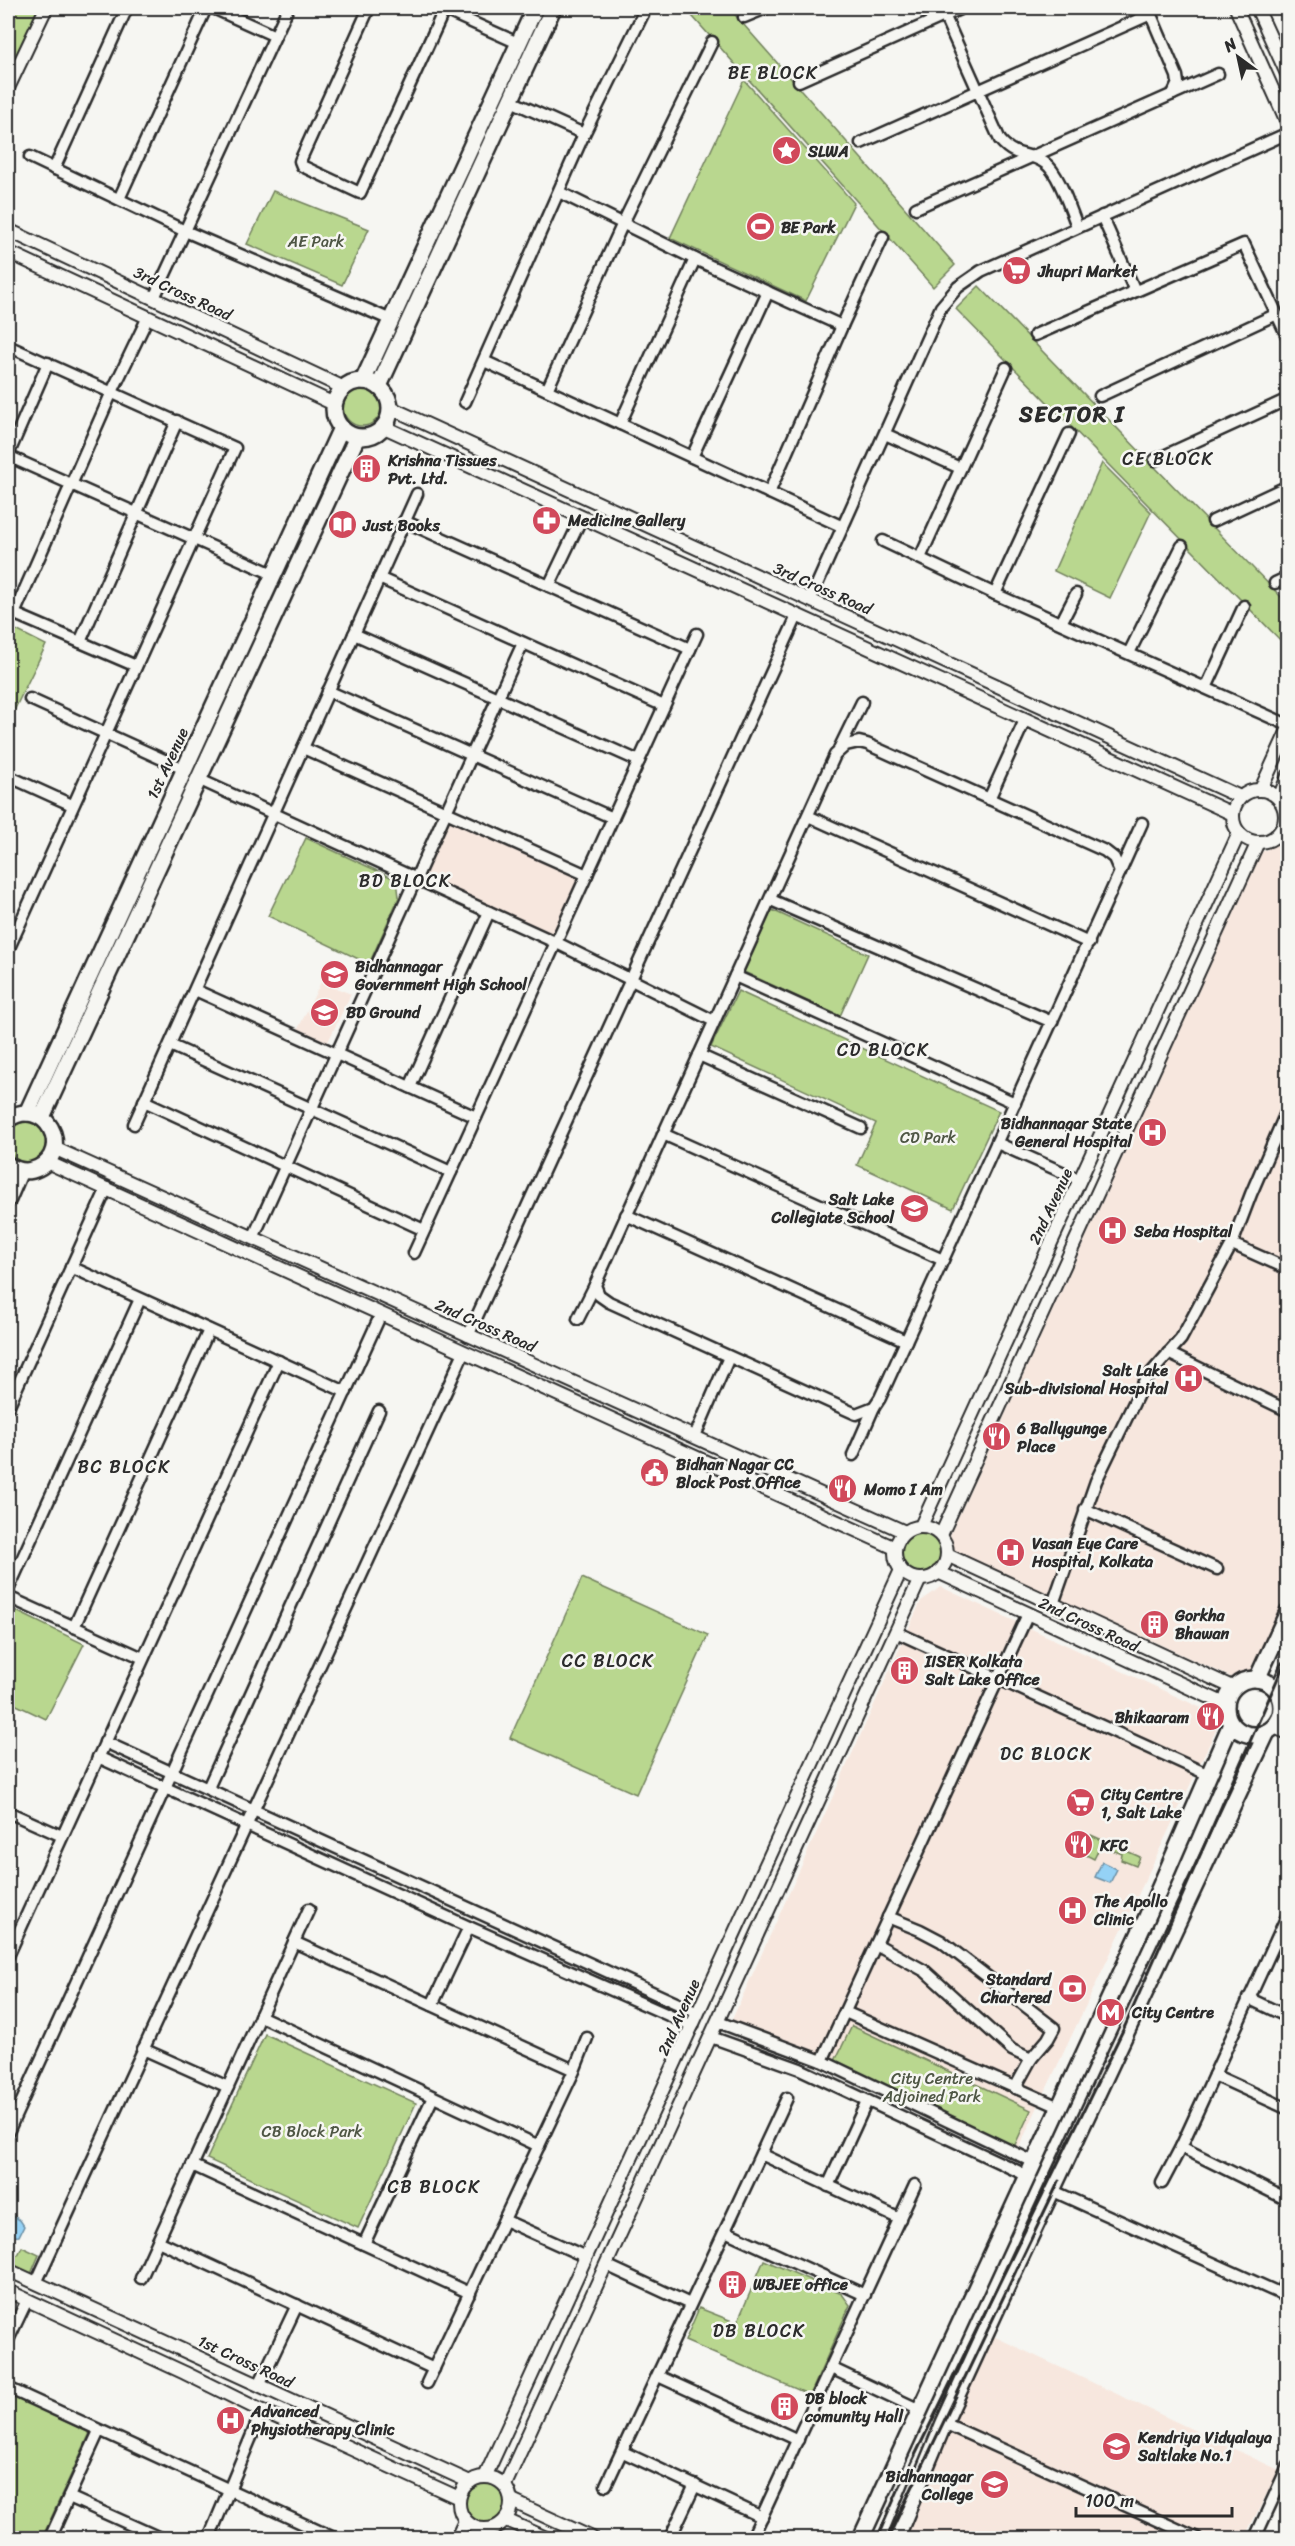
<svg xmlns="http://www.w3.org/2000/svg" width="1295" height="2546" viewBox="0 0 1295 2546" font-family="Sriracha,sans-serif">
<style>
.built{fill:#f7e7de}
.green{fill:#b9d78f;stroke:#72815d;stroke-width:1.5}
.water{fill:#95d2f6;stroke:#6b8fa5;stroke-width:1.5}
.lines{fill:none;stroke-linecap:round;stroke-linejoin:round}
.minor-casing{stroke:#2b2b2b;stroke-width:15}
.tertiary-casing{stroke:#2b2b2b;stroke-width:16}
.secondary-casing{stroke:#2b2b2b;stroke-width:20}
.minor{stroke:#f6f6f2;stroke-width:10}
.tertiary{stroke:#f6f6f2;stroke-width:12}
.secondary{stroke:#f6f6f2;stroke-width:15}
.rail{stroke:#2b2b2b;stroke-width:3}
.labels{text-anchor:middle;stroke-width:5;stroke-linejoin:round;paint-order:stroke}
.poi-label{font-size:16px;font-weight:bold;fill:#2b2b2b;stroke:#f6f6f2;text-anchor:start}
.park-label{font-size:16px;fill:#4e5644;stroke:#f6f6f2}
.street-label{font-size:16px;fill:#2b2b2b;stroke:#f6f6f2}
.neighbourhood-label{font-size:18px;letter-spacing:1.5px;fill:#2b2b2b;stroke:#f6f6f2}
.district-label{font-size:22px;font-weight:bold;letter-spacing:1.5px;fill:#2b2b2b;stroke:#f6f6f2}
</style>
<rect width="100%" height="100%" fill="#f6f6f2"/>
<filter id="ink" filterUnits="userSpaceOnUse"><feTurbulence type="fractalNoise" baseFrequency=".0167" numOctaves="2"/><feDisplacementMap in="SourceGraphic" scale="12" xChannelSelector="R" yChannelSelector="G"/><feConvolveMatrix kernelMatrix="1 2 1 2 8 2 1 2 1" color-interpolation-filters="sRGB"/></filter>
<g filter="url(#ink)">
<g class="built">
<polygon points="447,819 581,877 553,936 419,875"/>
<polygon points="1279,843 1287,847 1288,1591 1251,1670 1233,1678 954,1551 950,1535 1262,852"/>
<polygon points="321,982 351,994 328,1042 298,1029"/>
<polygon points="941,1587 1212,1713 1217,1728 1018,2149 1009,2153 730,2024 921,1601"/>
<polygon points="991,2335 1279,2470 1244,2538 1214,2538 953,2421"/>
<polygon points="227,2402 238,2406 234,2418 243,2421 238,2436 217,2429"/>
<polygon points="947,2431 1180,2538 900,2538"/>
</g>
<g class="green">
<polygon points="8,8 39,8 8,77"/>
<polygon points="685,8 729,8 955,265 933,287"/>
<polygon points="744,80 854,203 806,301 670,238"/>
<polygon points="273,191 369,229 342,285 247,244"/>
<polygon points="979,286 1287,603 1287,647 956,309"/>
<circle cx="362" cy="407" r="19"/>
<polygon points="1102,463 1151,512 1110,598 1054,571"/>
<polygon points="8,626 46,645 8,723"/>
<polygon points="306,838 397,880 399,897 369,964 268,916"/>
<polygon points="772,910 868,954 840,1016 744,972"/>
<polygon points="738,991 999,1111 953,1209 857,1165 876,1123 711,1047"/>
<circle cx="27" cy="1142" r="20"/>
<circle cx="920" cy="1553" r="20"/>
<polygon points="582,1578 708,1635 636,1794 510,1738"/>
<polygon points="8,1607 84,1644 46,1719 8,1701"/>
<polygon points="1091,1835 1140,1857 1136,1866 1121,1860 1122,1854 1101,1845 1094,1859 1084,1854"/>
<polygon points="852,2026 1031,2110 1013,2149 833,2065"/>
<polygon points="265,2034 416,2103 358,2228 207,2159"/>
<polygon points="22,2247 39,2255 30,2276 8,2266 8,2251 18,2255"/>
<polygon points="764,2260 842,2294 850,2305 810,2395 685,2341 699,2308 737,2323"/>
<polygon points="8,2394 90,2433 42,2538 8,2538"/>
<circle cx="486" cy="2503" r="20"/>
</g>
<g class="water">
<polygon points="1102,1862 1117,1869 1110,1883 1095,1877"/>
<polygon points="13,2216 20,2220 24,2226 19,2236 8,2237 8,2218"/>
</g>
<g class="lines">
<defs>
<g id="minor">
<polyline points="213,8 275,36"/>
<polyline points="369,8 300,161 302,166 360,193 445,8"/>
<polyline points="440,8 518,43"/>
<path d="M941 8 1000 140C1017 160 1029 151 1045 163 1059 173 1070 209 1077 226"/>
<polyline points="744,17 766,8"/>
<polyline points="799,81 962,8"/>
<polyline points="1173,94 1218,74"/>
<polyline points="511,101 584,134"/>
<polyline points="861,143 1151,14"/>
<polyline points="30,157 185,231 391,320"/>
<polyline points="54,169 127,8"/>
<polyline points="559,192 695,259 842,326 769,493"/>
<polyline points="119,199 206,8"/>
<polyline points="916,208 1173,94 1178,83 1177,76 1148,8"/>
<polyline points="1102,216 1135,291"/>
<polyline points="154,298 288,8"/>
<polyline points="842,326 883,237"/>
<polyline points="1035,335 1244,244 1288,338"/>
<polyline points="8,346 235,448 8,950"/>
<polyline points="484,361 843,527"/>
<polyline points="547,390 623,223 712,42"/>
<polyline points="1100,396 1277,314"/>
<polyline points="465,402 584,134 646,8"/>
<polyline points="620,424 695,259"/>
<polyline points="885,434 960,468"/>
<polyline points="8,455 48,363"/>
<polyline points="8,456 273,574"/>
<polyline points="692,457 768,292"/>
<polyline points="1155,460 1288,399"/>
<polyline points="404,521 690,649"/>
<polyline points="1213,521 1288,486"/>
<polyline points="883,541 995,594 1069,434"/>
<polyline points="920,558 1006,368"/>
<polyline points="379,578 664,706"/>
<polyline points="1275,583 1288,577"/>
<polyline points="549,586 582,517"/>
<polyline points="995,594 1288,725"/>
<polyline points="810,600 941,307 958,287 981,271 1288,133"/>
<polyline points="8,611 136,666"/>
<polyline points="14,614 111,394 148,317"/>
<polyline points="1061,623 1076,594"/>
<polyline points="354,634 639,761"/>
<polyline points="80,642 177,421"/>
<polyline points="1129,653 1182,546"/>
<polyline points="1206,688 1244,606"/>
<polyline points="328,691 613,818"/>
<polyline points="30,699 184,769"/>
<polygon points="859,742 867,744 1105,851 1114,858 1120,872 880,1398 874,1407 856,1414 609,1302 599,1295 595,1285 835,755 846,745"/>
<polyline points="303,748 587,875"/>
<polyline points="839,749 862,702"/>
<polyline points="8,776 72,805"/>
<polyline points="198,779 557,943 714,1021"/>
<polyline points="989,799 1025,720"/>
<polyline points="808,816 1089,943"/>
<polyline points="1120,872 1142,823"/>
<polyline points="771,900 1052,1022"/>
<polyline points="735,976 1015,1103"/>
<polyline points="195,990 476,1117"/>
<polyline points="170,1045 451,1172"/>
<polyline points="699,1055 861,1128"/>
<polyline points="410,1087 489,912"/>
<polyline points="144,1101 424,1230"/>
<polyline points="134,1124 417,494"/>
<polyline points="663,1134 943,1260"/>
<polyline points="997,1143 1080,1180"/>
<polyline points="626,1215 906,1341"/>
<path d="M253 1238C343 1040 432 841 523 643"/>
<polyline points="1232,1244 1288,1269"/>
<polyline points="414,1253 697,634"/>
<polyline points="71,1267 346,1392"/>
<polyline points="578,1319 595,1285"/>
<polyline points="468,1336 797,616"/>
<polyline points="1168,1353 1288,1411"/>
<polyline points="8,1407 107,1188"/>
<polyline points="695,1436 729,1357"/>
<polyline points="853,1455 874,1407"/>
<polyline points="1085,1509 1217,1569"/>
<polyline points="8,1590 140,1299"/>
<polyline points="8,1597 143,1658"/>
<polyline points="1053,1604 1096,1481 1145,1380 1181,1339 1232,1244 1251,1194 1288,1108"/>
<polyline points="74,1627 209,1330"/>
<polyline points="896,1632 1209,1775"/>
<polyline points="105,1742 698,2013"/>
<polyline points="98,1757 469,1927 693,2026"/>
<polyline points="208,1788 379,1411"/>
<polyline points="8,1812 62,1836"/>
<polyline points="294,1942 574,2070"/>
<polyline points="876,1944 925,1971 1012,2050 1031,2059 1048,2039 1054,2028 941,1941 920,1930 888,1917"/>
<polyline points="8,1956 279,1361"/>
<polyline points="1248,1998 1288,2017"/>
<polyline points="432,2005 469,1927"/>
<polyline points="845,2012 1059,2107"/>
<polyline points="260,2016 539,2146"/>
<polyline points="718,2022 822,2061 1034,2162"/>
<polyline points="711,2037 800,2069 1028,2176"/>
<polyline points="143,2049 228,2087"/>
<polyline points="822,2061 1028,1614"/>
<polyline points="1214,2075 1288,2109"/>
<polyline points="1015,2088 1031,2059"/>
<polyline points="8,2132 381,1314"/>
<polyline points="1181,2147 1288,2200"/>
<polyline points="761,2154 900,2219"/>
<polyline points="192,2165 470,2293"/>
<polyline points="1162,2183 1181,2147 1288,1914"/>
<polyline points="828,2186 867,2101"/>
<polyline points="1051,2190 1288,2297"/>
<polyline points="504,2220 586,2257"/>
<polyline points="725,2231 865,2295"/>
<polyline points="158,2241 434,2369"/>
<polyline points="364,2244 433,2097"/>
<polyline points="606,2265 690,2304"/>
<polyline points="141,2278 309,1909"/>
<polyline points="36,2283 464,1352"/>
<polyline points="1281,2294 1288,2278"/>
<polyline points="8,2340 27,2300"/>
<polyline points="831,2368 920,2410"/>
<polyline points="658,2376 798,2440"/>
<polyline points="427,2383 574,2071 587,2038"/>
<polyline points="259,2385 297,2305"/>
<polyline points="8,2388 334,2538"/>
<polyline points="944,2423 1197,2538"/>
<polyline points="623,2452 762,2517"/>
<polyline points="606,2485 787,2098"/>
<polyline points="69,2497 160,2538"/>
<polyline points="50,2538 99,2431"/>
<polyline points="209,2538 262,2411"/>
<polyline points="670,2538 695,2485"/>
<polyline points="752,2538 915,2185"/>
<polyline points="1255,2538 1288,2466"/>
</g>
<g id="tertiary">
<polyline points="1236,8 1288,124"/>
<polyline points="1257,8 1288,76"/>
<polyline points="8,88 46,8"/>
<polyline points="8,230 344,388"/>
<polyline points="8,252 334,404"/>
<polyline points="391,408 1240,797"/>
<polyline points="384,427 1233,814"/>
<polyline points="1261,789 1288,730"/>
<circle cx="1259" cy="816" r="26"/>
<polyline points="1279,798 1288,776"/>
<polyline points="54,1148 905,1532"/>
<polyline points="47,1162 895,1548"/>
<polyline points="921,1526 1239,833"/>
<circle cx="921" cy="1553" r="26"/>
<polyline points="941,1535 1258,842"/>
<polyline points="947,1555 1234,1688"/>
<polyline points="938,1572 1227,1705"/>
<polyline points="1282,1709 1288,1712"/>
<polyline points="1274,1727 1288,1733"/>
<polyline points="8,2270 470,2482"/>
<polyline points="8,2291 185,2373 262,2411 332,2440 459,2498"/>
<circle cx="485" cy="2503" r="26"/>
<polyline points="485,2477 901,1570"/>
<polyline points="505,2485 920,1579"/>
<polyline points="512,2501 592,2538"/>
<polyline points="506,2520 546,2538"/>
<polyline points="457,2538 465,2521"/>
</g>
<g id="secondary">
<circle cx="362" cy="409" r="28"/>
<polyline points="363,381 535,8"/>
<polyline points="379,386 553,8"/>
<polyline points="27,1113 341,428"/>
<polyline points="42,1117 357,437"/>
<path d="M8 1119C45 1095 74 1150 38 1168 28 1173 17 1171 8 1165"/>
<polyline points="8,1199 20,1171"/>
<polyline points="1257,1679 1288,1612"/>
<circle cx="1254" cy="1707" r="28"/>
<polyline points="1277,1692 1288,1669"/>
<polyline points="861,2538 1147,1917 1231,1724"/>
<polyline points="896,2538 944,2423 1007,2286 1267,1732"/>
</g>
</defs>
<use href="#minor" class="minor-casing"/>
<use href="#tertiary" class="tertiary-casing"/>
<use href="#secondary" class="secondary-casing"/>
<use href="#minor" class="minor"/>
<use href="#tertiary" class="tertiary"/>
<use href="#secondary" class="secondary"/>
<g class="rail">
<polyline points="877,2538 900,2486 1125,2026 1288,1655"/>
<polyline points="888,2538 1059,2181"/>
</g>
</g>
</g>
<defs>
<symbol id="sight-disc" viewBox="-11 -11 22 22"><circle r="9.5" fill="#d1495b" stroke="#f6f6f2"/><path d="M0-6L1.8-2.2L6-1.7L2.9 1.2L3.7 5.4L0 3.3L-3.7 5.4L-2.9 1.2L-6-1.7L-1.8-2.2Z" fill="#fff"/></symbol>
<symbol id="stadium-disc" viewBox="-11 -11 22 22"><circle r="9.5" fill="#d1495b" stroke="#f6f6f2"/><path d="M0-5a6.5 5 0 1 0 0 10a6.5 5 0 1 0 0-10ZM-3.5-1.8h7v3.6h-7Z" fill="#fff"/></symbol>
<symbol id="supermarket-disc" viewBox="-11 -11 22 22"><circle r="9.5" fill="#d1495b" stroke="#f6f6f2"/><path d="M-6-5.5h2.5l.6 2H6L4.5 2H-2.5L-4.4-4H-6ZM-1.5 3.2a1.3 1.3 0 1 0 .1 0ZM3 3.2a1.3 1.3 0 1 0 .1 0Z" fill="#fff"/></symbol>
<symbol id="building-disc" viewBox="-11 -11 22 22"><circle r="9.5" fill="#d1495b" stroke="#f6f6f2"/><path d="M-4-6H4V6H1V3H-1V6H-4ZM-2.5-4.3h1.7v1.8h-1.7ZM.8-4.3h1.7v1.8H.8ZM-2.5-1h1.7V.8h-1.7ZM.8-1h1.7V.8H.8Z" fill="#fff"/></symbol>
<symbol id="pharmacy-disc" viewBox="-11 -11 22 22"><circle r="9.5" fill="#d1495b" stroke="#f6f6f2"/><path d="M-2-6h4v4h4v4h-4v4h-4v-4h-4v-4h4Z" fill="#fff"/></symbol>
<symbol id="library-disc" viewBox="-11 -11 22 22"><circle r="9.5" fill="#d1495b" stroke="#f6f6f2"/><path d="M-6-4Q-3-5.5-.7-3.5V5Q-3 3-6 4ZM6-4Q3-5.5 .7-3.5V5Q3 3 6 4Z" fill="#fff"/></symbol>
<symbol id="school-disc" viewBox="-11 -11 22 22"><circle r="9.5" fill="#d1495b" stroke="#f6f6f2"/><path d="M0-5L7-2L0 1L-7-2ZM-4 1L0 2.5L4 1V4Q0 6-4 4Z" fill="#fff"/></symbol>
<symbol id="hospital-disc" viewBox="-11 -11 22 22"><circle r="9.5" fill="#d1495b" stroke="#f6f6f2"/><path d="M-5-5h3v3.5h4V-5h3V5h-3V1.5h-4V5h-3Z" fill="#fff"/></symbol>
<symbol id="restaurant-disc" viewBox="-11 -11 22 22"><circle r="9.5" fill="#d1495b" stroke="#f6f6f2"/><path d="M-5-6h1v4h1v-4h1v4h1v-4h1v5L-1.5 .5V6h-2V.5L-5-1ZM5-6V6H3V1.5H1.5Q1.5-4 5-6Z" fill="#fff"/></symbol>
<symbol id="civic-disc" viewBox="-11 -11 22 22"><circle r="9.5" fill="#d1495b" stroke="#f6f6f2"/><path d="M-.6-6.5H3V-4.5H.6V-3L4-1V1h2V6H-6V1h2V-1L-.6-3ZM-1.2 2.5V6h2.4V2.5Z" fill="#fff"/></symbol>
<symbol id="bank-disc" viewBox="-11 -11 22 22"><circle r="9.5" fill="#d1495b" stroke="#f6f6f2"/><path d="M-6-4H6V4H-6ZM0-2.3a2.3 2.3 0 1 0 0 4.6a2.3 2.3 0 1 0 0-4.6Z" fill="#fff"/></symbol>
<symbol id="metro-disc" viewBox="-11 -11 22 22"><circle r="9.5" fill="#d1495b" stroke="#f6f6f2"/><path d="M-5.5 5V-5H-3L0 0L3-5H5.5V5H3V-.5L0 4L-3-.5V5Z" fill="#fff"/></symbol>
<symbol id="university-disc" viewBox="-11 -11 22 22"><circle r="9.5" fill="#d1495b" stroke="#f6f6f2"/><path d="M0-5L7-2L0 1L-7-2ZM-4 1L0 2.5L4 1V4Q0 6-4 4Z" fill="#fff"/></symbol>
</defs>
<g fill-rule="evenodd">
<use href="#sight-disc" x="770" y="134" width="33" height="33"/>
<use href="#stadium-disc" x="744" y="210" width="33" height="33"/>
<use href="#supermarket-disc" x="1000" y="254" width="33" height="33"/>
<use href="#building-disc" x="350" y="452" width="33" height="33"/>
<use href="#pharmacy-disc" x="530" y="504" width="33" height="33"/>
<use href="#library-disc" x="326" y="508" width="33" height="33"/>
<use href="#school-disc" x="318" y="958" width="33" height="33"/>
<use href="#school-disc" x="308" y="996" width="33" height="33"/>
<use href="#hospital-disc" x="1136" y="1116" width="33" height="33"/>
<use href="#school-disc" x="898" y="1192" width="33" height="33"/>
<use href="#hospital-disc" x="1096" y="1214" width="33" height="33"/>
<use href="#hospital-disc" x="1172" y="1362" width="33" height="33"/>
<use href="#restaurant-disc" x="980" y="1420" width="33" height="33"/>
<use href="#civic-disc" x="638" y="1456" width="33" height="33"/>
<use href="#restaurant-disc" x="826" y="1472" width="33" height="33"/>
<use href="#hospital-disc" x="994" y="1536" width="33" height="33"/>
<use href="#building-disc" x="1138" y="1608" width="33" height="33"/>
<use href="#building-disc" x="888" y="1654" width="33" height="33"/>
<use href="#restaurant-disc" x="1194" y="1700" width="33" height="33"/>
<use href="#supermarket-disc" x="1064" y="1786" width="33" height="33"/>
<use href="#restaurant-disc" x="1062" y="1828" width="33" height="33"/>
<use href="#hospital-disc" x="1056" y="1894" width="33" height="33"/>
<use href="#bank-disc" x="1056" y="1972" width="33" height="33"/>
<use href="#metro-disc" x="1094" y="1996" width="33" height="33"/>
<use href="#building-disc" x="716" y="2268" width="33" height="33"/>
<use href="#building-disc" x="768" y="2390" width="33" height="33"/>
<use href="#hospital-disc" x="214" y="2404" width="33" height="33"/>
<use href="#school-disc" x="1100" y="2430" width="33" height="33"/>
<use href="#university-disc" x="978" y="2468" width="33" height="33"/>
</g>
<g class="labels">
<g class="poi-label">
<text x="808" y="157">SLWA</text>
<text x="781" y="233">BE Park</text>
<text x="1038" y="277">Jhupri Market</text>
<text x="388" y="466">Krishna Tissues<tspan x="388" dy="18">Pvt. Ltd.</tspan></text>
<text x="568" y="526">Medicine Gallery</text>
<text x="363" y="531">Just Books</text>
<text x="355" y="972">Bidhannagar<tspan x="355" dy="18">Government High School</tspan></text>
<text x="346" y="1018">BD Ground</text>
<text x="1132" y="1129" text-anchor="end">Bidhannagar State<tspan x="1132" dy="18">General Hospital</tspan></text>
<text x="894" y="1205" text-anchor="end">Salt Lake<tspan x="894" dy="18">Collegiate School</tspan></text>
<text x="1134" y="1237">Seba Hospital</text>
<text x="1168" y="1376" text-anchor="end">Salt Lake<tspan x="1168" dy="18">Sub-divisional Hospital</tspan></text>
<text x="1017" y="1434">6 Ballygunge<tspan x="1017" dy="18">Place</tspan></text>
<text x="676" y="1470">Bidhan Nagar CC<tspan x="676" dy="18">Block Post Office</tspan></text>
<text x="864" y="1495">Momo I Am</text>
<text x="1032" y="1549">Vasan Eye Care<tspan x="1032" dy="18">Hospital, Kolkata</tspan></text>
<text x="1175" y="1621">Gorkha<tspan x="1175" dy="18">Bhawan</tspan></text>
<text x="925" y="1667">IISER Kolkata<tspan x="925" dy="18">Salt Lake Office</tspan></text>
<text x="1189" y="1723" text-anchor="end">Bhikaaram</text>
<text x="1101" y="1800">City Centre<tspan x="1101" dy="18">1, Salt Lake</tspan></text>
<text x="1100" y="1851">KFC</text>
<text x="1094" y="1907">The Apollo<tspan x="1094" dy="18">Clinic</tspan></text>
<text x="1051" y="1985" text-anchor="end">Standard<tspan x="1051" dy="18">Chartered</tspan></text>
<text x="1132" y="2018">City Centre</text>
<text x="753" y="2290">WBJEE office</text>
<text x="805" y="2404">DB block<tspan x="805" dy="18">comunity Hall</tspan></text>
<text x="251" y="2417">Advanced<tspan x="251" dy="18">Physiotherapy Clinic</tspan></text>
<text x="1138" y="2443">Kendriya Vidyalaya<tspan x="1138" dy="18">Saltlake No.1</tspan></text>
<text x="973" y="2482" text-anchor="end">Bidhannagar<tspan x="973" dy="18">College</tspan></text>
</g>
<g class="park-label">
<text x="316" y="247">AE Park</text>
<text x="928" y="1143">CD Park</text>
<text x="932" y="2084">City Centre<tspan x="932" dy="18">Adjoined Park</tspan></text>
<text x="312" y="2137">CB Block Park</text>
</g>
<g class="street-label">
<text transform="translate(183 293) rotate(25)" y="6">3rd Cross Road</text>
<text transform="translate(823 588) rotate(24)" y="6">3rd Cross Road</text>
<text transform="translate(167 763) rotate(-65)" y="6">1st Avenue</text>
<text transform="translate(1050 1206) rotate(-65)" y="6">2nd Avenue</text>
<text transform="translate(486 1325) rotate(24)" y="6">2nd Cross Road</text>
<text transform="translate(1089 1624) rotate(25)" y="6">2nd Cross Road</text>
<text transform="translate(678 2017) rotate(-66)" y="6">2nd Avenue</text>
<text transform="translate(246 2361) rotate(25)" y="6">1st Cross Road</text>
</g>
<g class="neighbourhood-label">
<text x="773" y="79">BE BLOCK</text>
<text x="1168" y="465">CE BLOCK</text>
<text x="405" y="887">BD BLOCK</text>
<text x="883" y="1056">CD BLOCK</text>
<text x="124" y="1473">BC BLOCK</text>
<text x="608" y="1667">CC BLOCK</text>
<text x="1046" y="1760">DC BLOCK</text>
<text x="434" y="2193">CB BLOCK</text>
<text x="759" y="2337">DB BLOCK</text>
</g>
<g class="district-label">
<text x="1072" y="422">SECTOR I</text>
</g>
</g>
<rect width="1295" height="2546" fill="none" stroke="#f6f6f2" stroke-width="30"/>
<rect x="15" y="15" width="1265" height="2516" fill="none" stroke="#2b2b2b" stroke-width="2" filter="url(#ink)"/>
<g transform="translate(1238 57) rotate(327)" stroke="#f6f6f2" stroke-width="4.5" paint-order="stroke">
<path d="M0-4.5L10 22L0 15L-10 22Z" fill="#2b2b2b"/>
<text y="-9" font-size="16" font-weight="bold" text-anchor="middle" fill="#2b2b2b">N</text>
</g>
<path d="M1076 2507v9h156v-9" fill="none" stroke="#2b2b2b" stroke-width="3"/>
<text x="1085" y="2507" font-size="18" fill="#2b2b2b" stroke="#f6f6f2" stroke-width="4.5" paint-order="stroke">100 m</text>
</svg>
